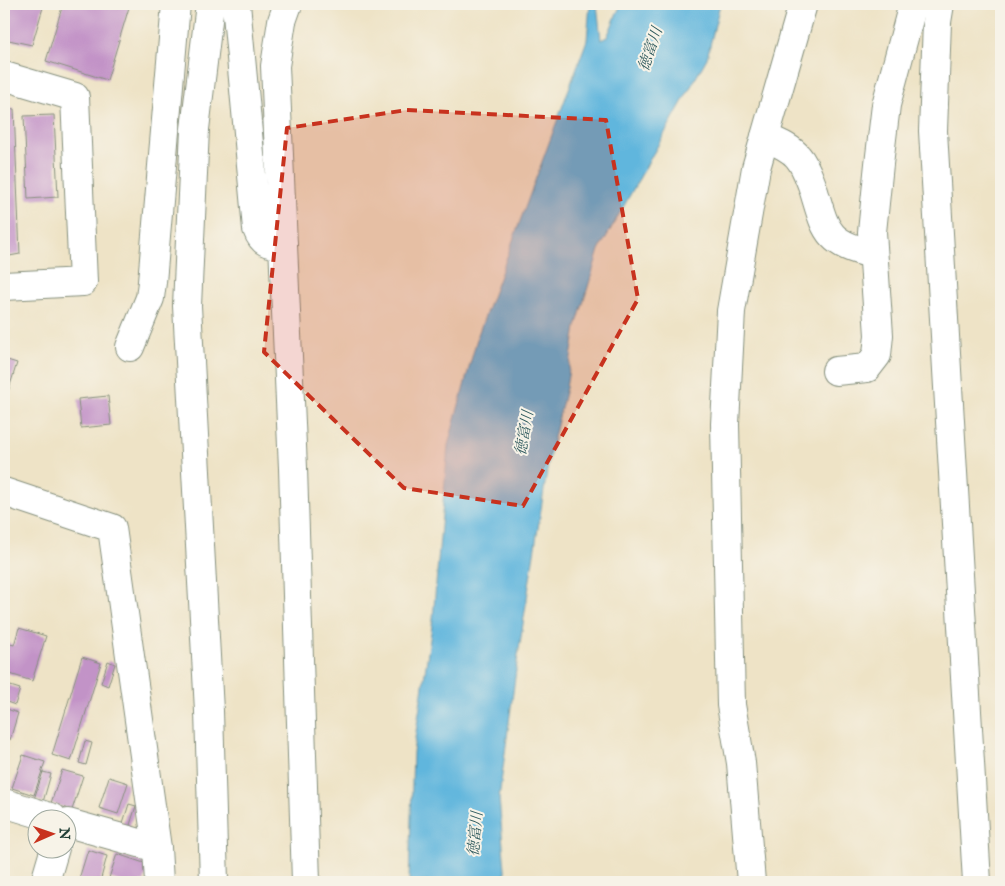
<svg xmlns="http://www.w3.org/2000/svg" width="1005" height="886" viewBox="0 0 1005 886" font-family="'IM FELL English','Noto Serif JP',serif">
<style>
.water{fill:#61b6dd;stroke:#407a88}
.building{fill:#c293c7}
.lines{fill:none;stroke-linecap:round;stroke-linejoin:round}
.minor-casing{stroke:#86907d;stroke-width:30}
.minor{stroke:#fff;stroke-width:28}
.marked{fill:#c8321e;fill-opacity:0.2;stroke:#c8321e;stroke-width:4;stroke-dasharray:10 6;stroke-linejoin:round}
.labels{text-anchor:middle;stroke-width:4;stroke-linejoin:round;paint-order:stroke}
.water-label{font-size:15px;font-style:italic;fill:#305b5e;stroke:#f7f3e8}
</style>
<rect width="100%" height="100%" fill="#f7f3e8"/>
<filter id="ink" filterUnits="userSpaceOnUse"><feTurbulence type="fractalNoise" baseFrequency=".02" numOctaves="2"/><feDisplacementMap in="SourceGraphic" scale="10" xChannelSelector="R" yChannelSelector="G"/><feConvolveMatrix kernelMatrix="1 2 1 2 8 2 1 2 1" color-interpolation-filters="sRGB"/></filter>
<filter id="wash" filterUnits="userSpaceOnUse"><feTurbulence type="fractalNoise" baseFrequency=".0096" numOctaves="4" result="noise"/><feDisplacementMap in="SourceGraphic" scale="20" xChannelSelector="R" yChannelSelector="G"/><feGaussianBlur stdDeviation="1.12" result="paint"/><feColorMatrix in="noise" values="0 0 0 0 0 0 0 0 0 0 0 0 0 0 0 0 0 1.4 0 .05"/><feComposite in="paint" operator="in"/></filter>
<g filter="url(#wash)">
<rect width="100%" height="100%" fill="#eee3c6"/>
<polygon class="water" points="590,4 597,4 601,40 607,37 621,4 720,4 707,58 599,250 576,327 566,388 549,458 517,662 499,798 506,882 409,882 413,752 433,619 448,445 478,335 587,40"/>
<g id="blocks">
<g class="building">
<polygon points="4,4 44,4 32,45 4,39"/>
<polygon points="63,4 130,4 107,80 46,61"/>
<polygon points="4,107 14,109 20,254 4,257"/>
<polygon points="54,115 58,197 28,199 24,116"/>
<polygon points="4,359 17,363 6,398 4,397"/>
<polygon points="108,396 111,425 81,428 78,399"/>
<polygon points="19,628 46,636 32,681 4,672 4,642 14,645"/>
<polygon points="82,657 101,663 71,761 52,755"/>
<polygon points="108,661 115,664 108,686 101,683"/>
<polygon points="4,684 20,689 15,705 4,701"/>
<polygon points="4,708 18,713 10,740 4,739"/>
<polygon points="85,741 92,743 86,765 79,763"/>
<polygon points="23,755 45,762 34,795 12,788"/>
<polygon points="62,770 83,776 72,810 51,803"/>
<polygon points="43,772 51,774 43,802 34,799"/>
<polygon points="109,777 128,783 118,814 99,808"/>
<polygon points="129,804 136,806 129,828 122,826"/>
<polygon points="88,850 107,856 100,882 78,882"/>
<polygon points="117,854 150,865 144,882 121,882 109,878"/>
</g>
</g>
</g>
<g filter="url(#ink)">
<use href="#blocks" fill-opacity="0" stroke="#86907d" stroke-width="1"/>
<g class="lines">
<defs>
<g id="minor">
<polyline points="210,4 195,129 187,306 209,711 214,882"/>
<path d="M236 4 257 229C262 243 268 244 283 245"/>
<polyline points="288,4 282,21 275,66 293,468 306,882"/>
<polyline points="940,4 937,22 933,131 977,882"/>
<polyline points="4,76 75,97 83,282 4,286"/>
<path d="M765 137C776 142 790 147 798 157 805 165 808 175 812 185 826 229 824 243 873 254"/>
<polyline points="130,347 150,298 152,282 176,4"/>
<polyline points="836,371 867,368 877,355 879,335 872,232 879,164 886,105 913,4"/>
<polyline points="4,492 112,528 157,848 159,882"/>
<polyline points="4,803 53,818"/>
<polyline points="68,823 157,848"/>
<polyline points="45,882 55,848"/>
<polyline points="751,882 741,763 731,705 725,424 731,311 756,168 803,4"/>
</g>
</defs>
<use href="#minor" class="minor-casing"/>
<use href="#minor" class="minor"/>
</g>
</g>
<path class="marked" d="M407 110 606 120 638 299 523 506 404 488 264 352 287 128Z"/>
<g class="labels">
<g class="water-label">
<text transform="translate(650 49) rotate(-71)" y="5">徳富川</text>
<text transform="translate(524 433) rotate(-80)" y="5">徳富川</text>
<text transform="translate(475 834) rotate(-85)" y="5">徳富川</text>
</g>
</g>
<rect width="1005" height="886" fill="none" stroke="#f7f3e8" stroke-width="20"/>
<g transform="translate(52 834) rotate(88)"><circle r="24" fill="#f7f3e8" stroke="#a1aaa0"/>
<path d="M0-4L9 19L0 12L-9 19Z" fill="#c8321e"/>
<text y="-8" font-size="14" font-weight="bold" text-anchor="middle" fill="#1f3d34">N</text>
</g>
</svg>
